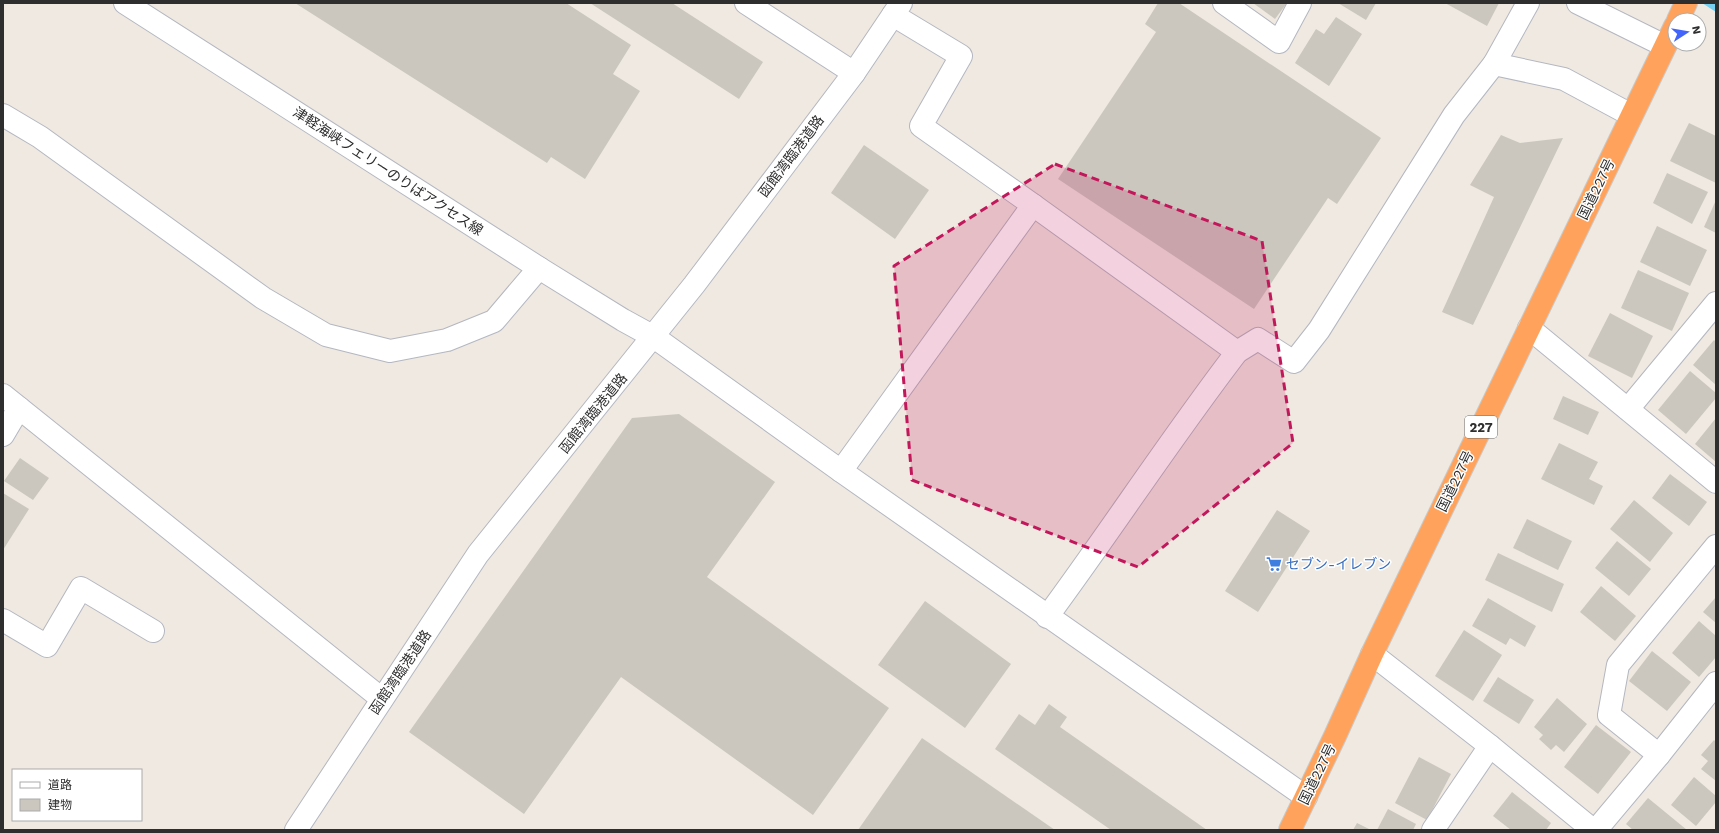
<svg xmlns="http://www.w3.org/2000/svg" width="1719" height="833" viewBox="0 0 1719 833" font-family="'Work Sans','Noto Sans JP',sans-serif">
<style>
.water{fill:#75cff0}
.building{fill:#cbc7bf}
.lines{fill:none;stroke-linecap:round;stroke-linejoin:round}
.minor-casing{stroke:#b4b7c1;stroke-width:24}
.highway-casing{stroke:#c9c9c9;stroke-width:24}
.minor{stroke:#fff;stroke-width:22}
.highway{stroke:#ffa35c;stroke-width:22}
.marked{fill:#c2185b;fill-opacity:0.2;stroke:#c2185b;stroke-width:3;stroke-dasharray:8 5;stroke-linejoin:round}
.labels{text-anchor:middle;stroke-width:3;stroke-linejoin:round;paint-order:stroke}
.shield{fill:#fff;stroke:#6d6d6d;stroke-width:1}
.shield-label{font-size:13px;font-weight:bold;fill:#2e2e2e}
.street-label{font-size:14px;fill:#2e2e2e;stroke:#fff}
.shop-label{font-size:14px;fill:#366cbe;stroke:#fff;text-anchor:start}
</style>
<rect width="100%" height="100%" fill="#efe9e1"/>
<polygon class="water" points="1703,3 1716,3 1716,12 1702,3"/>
<g class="building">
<polygon points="295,3 566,3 631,45 613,74 640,91 585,179 551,157 547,163"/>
<polygon points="590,3 672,3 763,62 739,99"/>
<polygon points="1158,3 1179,3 1381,138 1337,204 1328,198 1254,309 1058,179 1156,32 1145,24"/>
<polygon points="1253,3 1287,3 1275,19"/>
<polygon points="1338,3 1376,3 1366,20"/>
<polygon points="1445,3 1499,3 1487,26"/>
<polygon points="1336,17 1362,34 1329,86 1295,63 1316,29 1324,34"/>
<polygon points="1689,123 1716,136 1716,183 1670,161"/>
<polygon points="1501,135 1520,143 1563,138 1473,325 1442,312 1494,197 1470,185"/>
<polygon points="864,145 929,190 895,239 831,193"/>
<polygon points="1667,173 1708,192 1692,224 1653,203"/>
<polygon points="1716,200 1716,233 1704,227"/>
<polygon points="1657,226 1707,250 1690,286 1640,262"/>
<polygon points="1638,270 1689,293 1672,331 1621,308"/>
<polygon points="1610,313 1653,336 1632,378 1588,356"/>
<polygon points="1714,340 1716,342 1716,385 1693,365"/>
<polygon points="1690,371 1716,393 1716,398 1686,434 1658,410"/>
<polygon points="1563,396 1599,412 1588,435 1553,419"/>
<polygon points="679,414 775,482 707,577 889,708 813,815 621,677 524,814 409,732 632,418"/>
<polygon points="1716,418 1716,462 1695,444"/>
<polygon points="1559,443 1598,462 1589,479 1603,486 1594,505 1541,479"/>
<polygon points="20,458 49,478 33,500 4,481"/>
<polygon points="1670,474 1707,502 1689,526 1652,498"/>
<polygon points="3,493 29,509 3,550"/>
<polygon points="1634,500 1673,533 1650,562 1610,529"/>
<polygon points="1277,510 1310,531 1258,612 1225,591"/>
<polygon points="1527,519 1572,541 1558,570 1513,548"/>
<polygon points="1617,541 1651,569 1629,596 1595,568"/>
<polygon points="1498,553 1564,584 1552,612 1485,580"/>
<polygon points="1601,586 1636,616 1615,641 1580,612"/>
<polygon points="1716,597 1716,623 1703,612"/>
<polygon points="1488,598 1536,626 1525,647 1510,638 1506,645 1472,626"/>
<polygon points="925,601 1011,664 965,728 878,665"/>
<polygon points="1699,621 1716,636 1716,657 1699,677 1672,653"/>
<polygon points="1464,630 1502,655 1473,701 1435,676"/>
<polygon points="1652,651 1691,682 1667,711 1629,681"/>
<polygon points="1498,677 1534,700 1519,724 1483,701"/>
<polygon points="1557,698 1587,724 1564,752 1556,745 1551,750 1539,739 1543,735 1534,727"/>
<polygon points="1049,704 1067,717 1060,727 1207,830 1111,830 995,749 1019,714 1035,725"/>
<polygon points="1596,725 1631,752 1598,794 1564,767"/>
<polygon points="922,738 1055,830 858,830"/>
<polygon points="1714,740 1716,742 1716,781 1701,769 1708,761 1701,755"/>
<polygon points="1419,757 1451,774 1427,820 1395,803"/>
<polygon points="1694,777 1716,796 1716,802 1696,826 1671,805"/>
<polygon points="1512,792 1551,823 1546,830 1511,830 1493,816"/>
<polygon points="1648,798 1687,830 1633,830 1626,824"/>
<polygon points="1388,809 1416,824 1413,830 1377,830"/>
<polygon points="1357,823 1371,830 1353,830"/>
</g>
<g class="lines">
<defs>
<g id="minor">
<polyline points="125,3 539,268 623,320 654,337 841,471 1306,797"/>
<polyline points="746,3 854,73"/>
<polyline points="1224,3 1279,42 1300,3"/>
<polyline points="1578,3 1665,46"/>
<path d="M893 15 961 56 921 126 1033 205 1237 352C1171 438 1112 529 1047 617"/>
<polyline points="1494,64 1564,79 1631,115"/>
<polyline points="3,115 40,137 263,298 326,335 390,351 447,340 494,321 539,268"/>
<polyline points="1529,328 1716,482"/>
<polyline points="1237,352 1258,339 1294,362 1319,330 1454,115 1494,64 1528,3"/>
<polyline points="3,395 382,699"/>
<polyline points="1628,409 1716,303"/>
<polyline points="3,435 19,408"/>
<polyline points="841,471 1033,205"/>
<polyline points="3,620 47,646 81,588 153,631"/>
<polyline points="1372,654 1490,746 1593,830"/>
<polyline points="1659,755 1609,715 1618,665 1716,546"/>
<polyline points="296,830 478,554 694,285 854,73 901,3"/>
<polyline points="1433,830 1490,746"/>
<polyline points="1596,830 1659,755 1716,683"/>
</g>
<g id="highway">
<polyline points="1678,20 1686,3"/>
<polyline points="1290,830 1335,736 1372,654 1675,26"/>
</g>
</defs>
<use href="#minor" class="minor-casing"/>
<use href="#highway" class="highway-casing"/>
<use href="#minor" class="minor"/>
<use href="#highway" class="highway"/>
</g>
<path class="marked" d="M1055 164 1262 241 1293 443 1138 567 912 480 894 266Z"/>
<defs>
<symbol id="supermarket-bare" viewBox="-9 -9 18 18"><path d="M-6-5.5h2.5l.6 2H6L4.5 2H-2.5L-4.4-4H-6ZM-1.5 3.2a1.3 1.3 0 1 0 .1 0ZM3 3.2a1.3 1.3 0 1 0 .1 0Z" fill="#3f7fe0" stroke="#fff" stroke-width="2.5" paint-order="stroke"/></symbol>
</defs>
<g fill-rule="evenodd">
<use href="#supermarket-bare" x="1263" y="553" width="22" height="22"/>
</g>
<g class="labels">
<rect class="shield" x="1465" y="416" width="32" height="22" rx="3"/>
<g class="shield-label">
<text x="1481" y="432">227</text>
</g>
<g class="street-label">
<text transform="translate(791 156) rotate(-53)" y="5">函館湾臨港道路</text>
<text transform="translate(388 171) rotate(33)" y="5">津軽海峡フェリーのりばアクセス線</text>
<text transform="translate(1596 189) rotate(-64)" y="5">国道227号</text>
<text transform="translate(593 413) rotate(-51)" y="5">函館湾臨港道路</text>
<text transform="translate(1455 481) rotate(-64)" y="5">国道227号</text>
<text transform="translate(400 672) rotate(-56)" y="5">函館湾臨港道路</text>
<text transform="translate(1317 774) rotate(-64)" y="5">国道227号</text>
</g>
<g class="shop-label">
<text x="1286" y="569">セブン-イレブン</text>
</g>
</g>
<rect width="1719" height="833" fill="none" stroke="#2e2e2e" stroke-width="8"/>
<rect x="12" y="769" width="130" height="52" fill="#ffffff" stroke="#ababab"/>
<rect x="20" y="782" width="20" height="6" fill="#ffffff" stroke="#ababab"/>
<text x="48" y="789" font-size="12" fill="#2e2e2e">道路</text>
<rect x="20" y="799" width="20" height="12" fill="#cbc7bf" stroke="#ababab"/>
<text x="48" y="809" font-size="12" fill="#2e2e2e">建物</text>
<g transform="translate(1687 32) rotate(78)"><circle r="19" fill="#ffffff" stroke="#ababab"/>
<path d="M0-3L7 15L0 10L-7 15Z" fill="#4264fb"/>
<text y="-6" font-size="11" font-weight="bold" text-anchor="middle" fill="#2e2e2e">N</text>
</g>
</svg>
